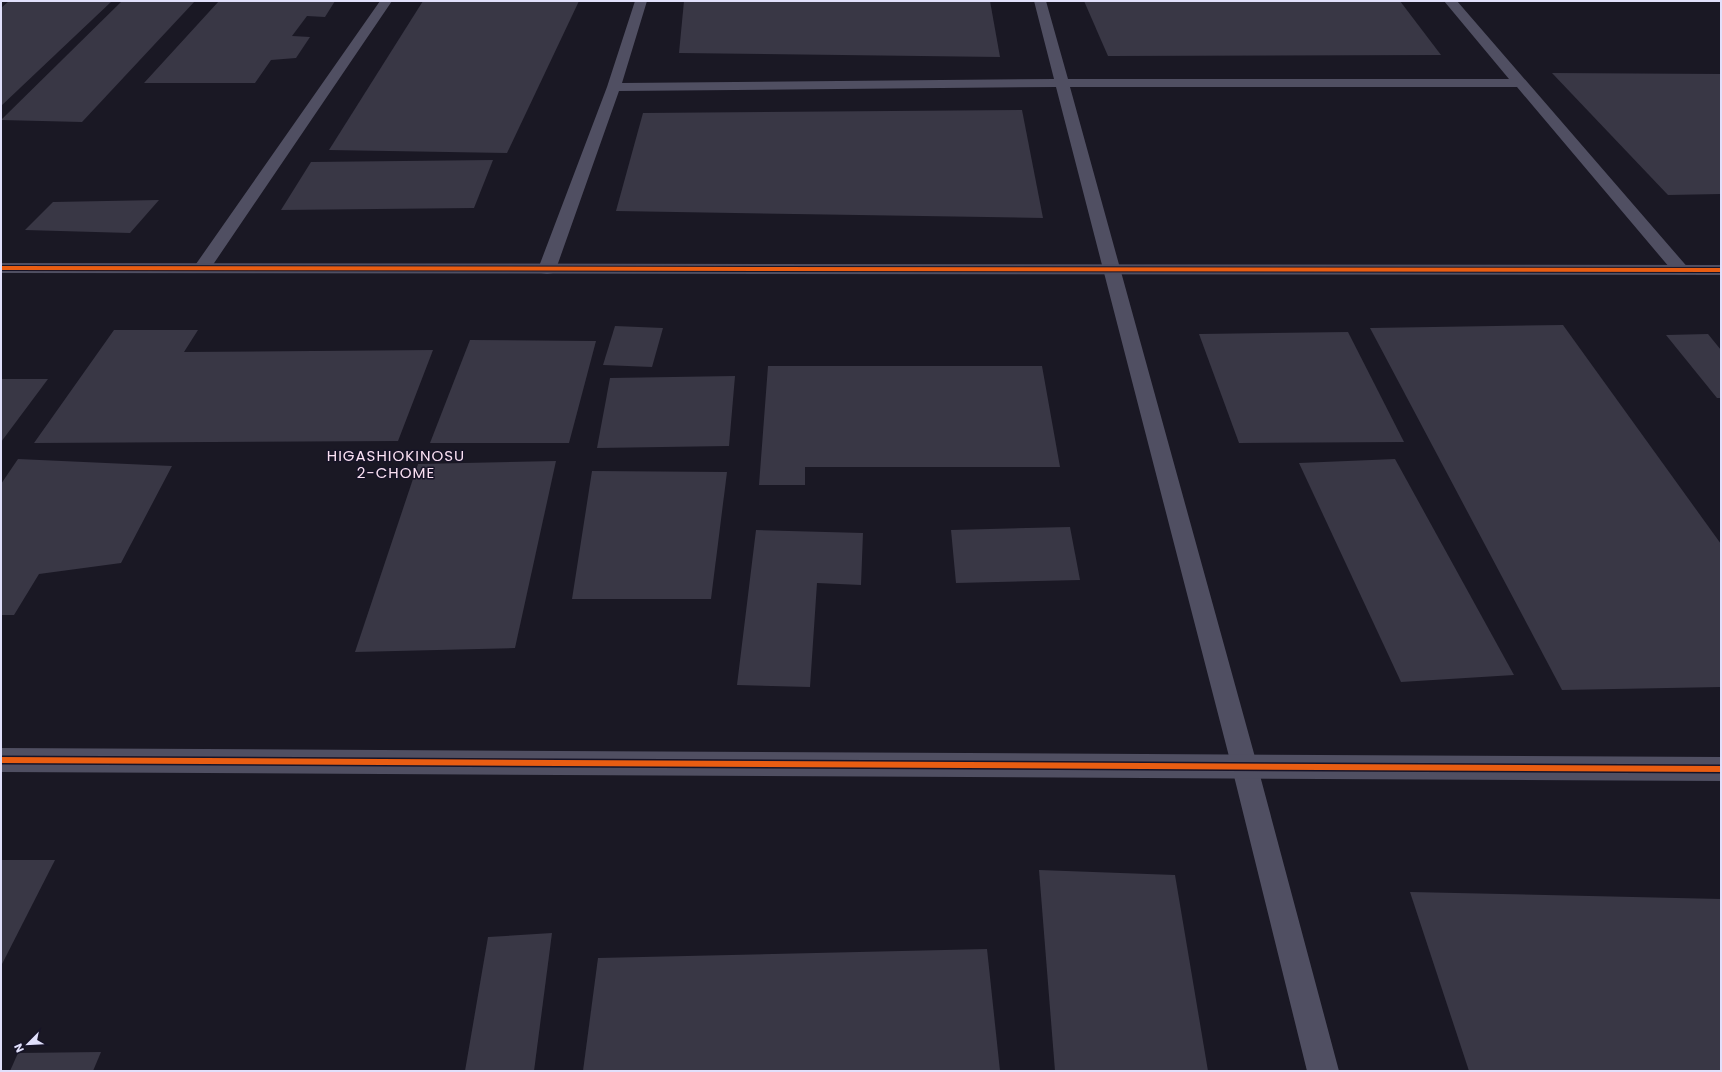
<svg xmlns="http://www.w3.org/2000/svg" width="1722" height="1072" viewBox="0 0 1722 1072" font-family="Poppins,sans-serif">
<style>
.building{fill:#393745}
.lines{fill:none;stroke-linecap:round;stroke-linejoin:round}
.minor{fill:#504f62;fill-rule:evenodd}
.tertiary{fill:#504f62;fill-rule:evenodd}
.cycleway-far1-casing{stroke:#171428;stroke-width:6}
.cycleway-casing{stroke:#171428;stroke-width:9}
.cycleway-far1{stroke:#e95d12;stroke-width:4}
.cycleway{stroke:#e95d12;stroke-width:6}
.labels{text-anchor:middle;stroke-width:3;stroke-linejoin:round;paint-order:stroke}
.neighbourhood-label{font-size:15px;letter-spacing:1px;fill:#fbe1f3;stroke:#171428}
</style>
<rect width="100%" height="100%" fill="#1a1824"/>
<g class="building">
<polygon points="9,1 112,1 1,106 1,8"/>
<polygon points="122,1 195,1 82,122 1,120"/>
<polygon points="219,1 335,1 325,17 307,16 292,36 310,37 296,58 271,60 255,83 144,83"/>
<polygon points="423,1 579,1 507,153 329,150"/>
<polygon points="684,1 990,1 1000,57 679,53"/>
<polygon points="1084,1 1400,1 1441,55 1108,56"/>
<polygon points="1552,73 1721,74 1721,194 1668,195"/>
<polygon points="1022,110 1043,218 616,211 643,113"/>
<polygon points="493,160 474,208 281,210 311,162"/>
<polygon points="159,200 130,233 25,230 53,202"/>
<polygon points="1563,325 1721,544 1721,687 1562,690 1370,328"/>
<polygon points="615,326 663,328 652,367 603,365"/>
<polygon points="114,330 198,330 184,352 433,350 398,441 34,443"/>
<polygon points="1348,332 1404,442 1239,443 1199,334"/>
<polygon points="1708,334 1721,350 1721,398 1717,398 1666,335"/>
<polygon points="470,340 596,341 569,443 430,443"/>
<polygon points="768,366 1042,366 1060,467 805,467 805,485 759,485"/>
<polygon points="735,376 729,446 597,448 610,378"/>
<polygon points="1,379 48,379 1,442"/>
<polygon points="18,459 172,466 121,563 39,574 14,615 1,615 1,484"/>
<polygon points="1395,459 1514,675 1401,682 1299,463"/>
<polygon points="556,461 515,648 355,652 418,464"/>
<polygon points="592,471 727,472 711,599 572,599"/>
<polygon points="1070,527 1080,580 956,583 951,530"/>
<polygon points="756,530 863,533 861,585 817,583 810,687 737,685"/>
<polygon points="1,860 55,860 1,966"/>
<polygon points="1039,870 1175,875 1208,1071 1055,1071"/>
<polygon points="1410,892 1721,899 1721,1071 1469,1071"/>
<polygon points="552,933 534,1071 465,1071 488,937"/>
<polygon points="987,949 1000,1071 583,1071 598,958"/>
<polygon points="101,1052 93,1071 10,1071 18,1053"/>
</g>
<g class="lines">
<g class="minor">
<polygon points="380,1 392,1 208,272 202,273 196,272 193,268 196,264"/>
<polygon points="635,1 647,1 622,83 1054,79 1034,1 1046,1 1068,79 1509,79 1444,1 1457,1 1690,270 1687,274 1681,275 1675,274 1517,87 1070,87 1258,768 1339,1071 1307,1071 1232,768 1056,87 619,91 556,269 553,273 547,274 541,273 538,269 607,87"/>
</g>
<g class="tertiary">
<polygon points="1,263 1721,265 1721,275 1,273"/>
<polygon points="1,748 1721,757 1721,781 1,772"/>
</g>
<defs>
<polyline id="cycleway-far1" points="1,268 1721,270"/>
<polyline id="cycleway" points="1,760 1721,769"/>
</defs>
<use href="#cycleway-far1" class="cycleway-far1-casing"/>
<use href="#cycleway" class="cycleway-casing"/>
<use href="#cycleway-far1" class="cycleway-far1"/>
<use href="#cycleway" class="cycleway"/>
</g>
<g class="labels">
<g class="neighbourhood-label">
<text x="396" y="461">HIGASHIOKINOSU<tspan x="396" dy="17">2-CHOME</tspan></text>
</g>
</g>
<rect width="1722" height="1072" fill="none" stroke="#e1e0fb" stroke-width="4"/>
<g transform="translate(28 1044) rotate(246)" stroke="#171428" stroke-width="3" paint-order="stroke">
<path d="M0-3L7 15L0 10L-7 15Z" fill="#e1e0fb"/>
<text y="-6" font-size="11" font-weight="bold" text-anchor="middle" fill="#e1e0fb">N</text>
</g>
</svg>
